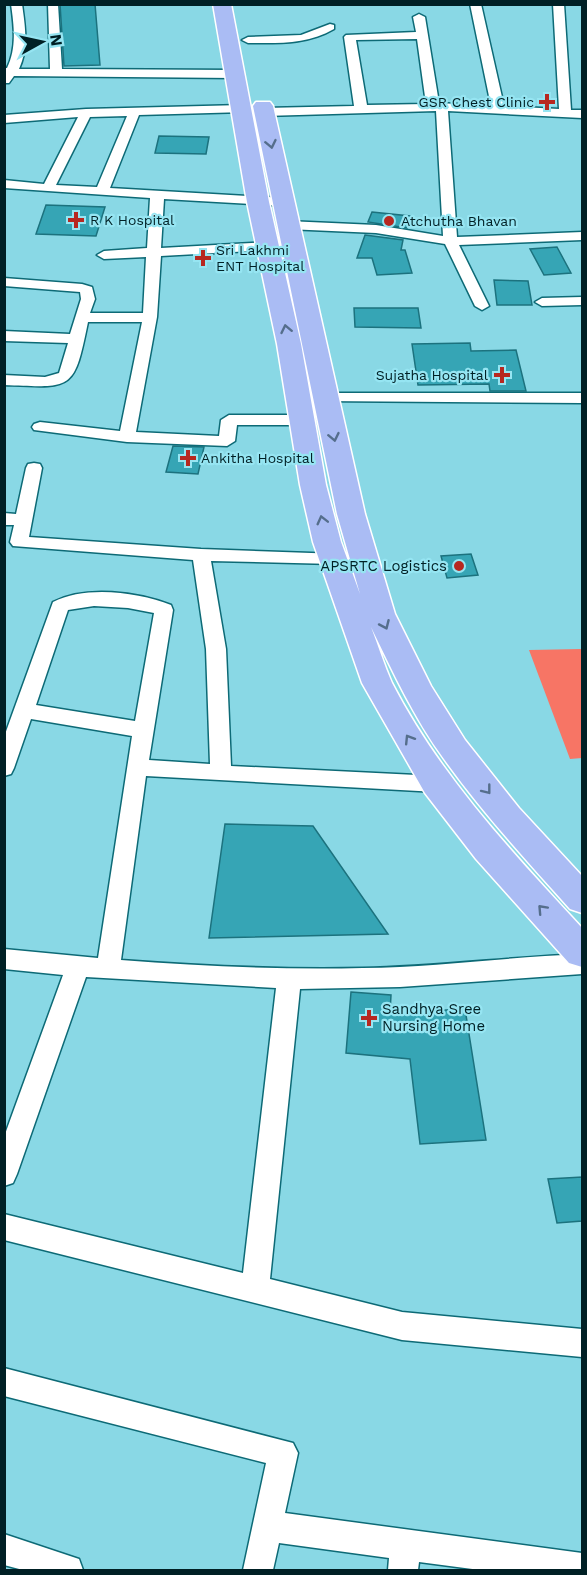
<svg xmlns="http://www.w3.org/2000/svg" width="587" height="1575" viewBox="0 0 587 1575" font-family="'Work Sans',sans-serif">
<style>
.green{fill:#f77565}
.building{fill:#36a5b5;stroke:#1c727e;stroke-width:1.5}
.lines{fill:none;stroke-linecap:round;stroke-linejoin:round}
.minor-casing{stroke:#0d6a76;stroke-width:3}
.primary-casing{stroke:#fff;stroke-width:3}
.minor{fill:#fff;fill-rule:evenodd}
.primary{fill:#aabcf4;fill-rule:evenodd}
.oneway{stroke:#556e8c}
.poi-dot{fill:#b72820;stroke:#96e5f2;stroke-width:2}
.labels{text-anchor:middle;stroke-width:4.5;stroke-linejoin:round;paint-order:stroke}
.far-poi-label{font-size:14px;fill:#002025;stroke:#96e5f2;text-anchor:start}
.poi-label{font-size:15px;fill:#002025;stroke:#96e5f2;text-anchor:end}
</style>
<rect width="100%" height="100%" fill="#89d8e5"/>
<polygon class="green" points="582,649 582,758 570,759 529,650"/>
<g class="building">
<polygon points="60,4 95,4 100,65 64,66"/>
<polygon points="159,136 209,137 206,154 155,153"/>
<polygon points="46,205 105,207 96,236 36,234"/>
<polygon points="372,212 410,216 407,228 368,222"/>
<polygon points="365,235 403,240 401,250 405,250 412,273 377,275 372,258 357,258"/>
<polygon points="557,247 571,273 544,275 530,249"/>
<polygon points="494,280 528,281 532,305 497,305"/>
<polygon points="354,308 418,308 421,328 355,327"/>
<polygon points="470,343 471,351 516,350 526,391 490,391 489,384 418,385 412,344"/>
<polygon points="173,446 204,447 198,474 166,472"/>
<polygon points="471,554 478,575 447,578 441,556"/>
<polygon points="225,824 313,826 388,934 209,938"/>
<polygon points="351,992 391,995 390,1013 465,1009 486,1140 420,1144 410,1059 346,1053"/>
<polygon points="582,1177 582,1221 557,1223 548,1179"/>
</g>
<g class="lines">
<defs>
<g id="minor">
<path d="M11 4H22C25 26 29 48 19 69H50L48 4H58L62 69 235 70 241 74 235 78 14 76 9 83H4V68H7C17 48 14 26 11 4Z"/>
<path d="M470 4H481L504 106 559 109 553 4H564L571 110H582V118L448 111 457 237 582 232V240L459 245 489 306 482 310 475 306 445 244 376 233 287 229 280 225 287 221 376 225 443 236 436 111 264 116 258 112 264 108 354 106 344 37 346 35 416 32 413 17 419 14 425 17 439 103 491 106ZM417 39 426 104 367 105 356 40Z"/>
<path d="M330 24 334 25V29C307 45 278 43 248 43L242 40 248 37 301 35Z"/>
<path d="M242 105 248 109 246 112 139 115 110 188 284 198 291 202 284 206 164 199 161 248 268 242 275 246 268 250 161 256 157 317 136 432 219 436 221 420 229 415H302L310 420 302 425H237L235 441 227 446 127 442 34 430 32 427 34 424 40 422 120 431 142 322H88C74 391 73 388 4 385V375L45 377 59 373 68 343 4 341V331L70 334 81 299 80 292 4 286V278L82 284 92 287 95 299 90 313H143L146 257 104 259 97 255 104 251 147 248 150 198 4 188V180L44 184 78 117 4 123V115L86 109ZM127 116 97 187 56 185 90 117Z"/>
<polygon points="582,297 582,305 542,306 535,302 542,298"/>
<polygon points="326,393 582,393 582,403 320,401 318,398 320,395"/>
<path d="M34 463 40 464 42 468 29 537 201 549 340 554 343 558 340 562 334 564 211 561 226 649 231 766 437 776 444 778 447 784 444 790 437 792 146 776 121 960C202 966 282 970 363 968 436 967 509 957 582 954V974L400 987 300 989 270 1279 402 1312 582 1329V1357L402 1340 4 1240V1214L243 1273 276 988 86 977 17 1174 13 1183 4 1186V1137L63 975 4 969V949L98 958 132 736 31 719 14 768 11 774 4 776V737L53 602C86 585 138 592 171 605L173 610 149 760 210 764 206 649 193 560 13 546 10 542 14 525H4V513L16 514 26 468 28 464ZM94 606 128 608 154 613 135 721 36 705 68 610Z"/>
<polygon points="4,1368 293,1443 298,1453 285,1513 582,1553 582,1570 480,1570 419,1562 418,1570 388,1570 389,1558 279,1543 273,1570 243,1570 266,1463 4,1396"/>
<polygon points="4,1534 79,1559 83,1570 23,1570 4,1565"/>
</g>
<path id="primary" d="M213 4H231L269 202 301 344 326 485 341 542 360 594 337 514 253 106 256 102H270L273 106 365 514 395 614 431 686 465 740 519 808 582 876V913L570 909C526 860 482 812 444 759 414 718 393 672 371 627 378 645 384 665 392 683 440 776 512 852 582 928V967L569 963 476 859 425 793 362 683 313 542 300 485 277 344 247 202Z"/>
</defs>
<use href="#minor" class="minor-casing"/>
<use href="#primary" class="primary-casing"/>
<use href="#minor" class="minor"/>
<use href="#primary" class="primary"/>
</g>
<defs><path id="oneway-chevron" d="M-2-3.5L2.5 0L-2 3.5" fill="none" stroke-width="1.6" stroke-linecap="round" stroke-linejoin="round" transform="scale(1.5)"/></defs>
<g class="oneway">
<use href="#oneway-chevron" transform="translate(271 144) rotate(78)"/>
<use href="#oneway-chevron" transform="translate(286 329) rotate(-102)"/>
<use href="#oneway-chevron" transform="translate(334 437) rotate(78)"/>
<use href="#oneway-chevron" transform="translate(322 520) rotate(-104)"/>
<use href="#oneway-chevron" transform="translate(385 625) rotate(66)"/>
<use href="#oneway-chevron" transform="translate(409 739) rotate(-122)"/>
<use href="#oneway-chevron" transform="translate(487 790) rotate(52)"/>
<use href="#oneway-chevron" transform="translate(542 909) rotate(-133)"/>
</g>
<g class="poi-dot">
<path d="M544 93h6v6h6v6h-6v6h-6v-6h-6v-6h6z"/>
<path d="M73 211h6v6h6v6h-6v6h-6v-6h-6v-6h6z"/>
<circle cx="389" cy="221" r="6"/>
<path d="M200 249h6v6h6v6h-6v6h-6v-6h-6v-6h6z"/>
<path d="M499 366h6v6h6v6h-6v6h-6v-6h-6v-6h6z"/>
<path d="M185 449h6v6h6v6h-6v6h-6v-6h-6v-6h6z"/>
<circle cx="459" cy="566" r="6"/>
<path d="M366 1009h6v6h6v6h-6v6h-6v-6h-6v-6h6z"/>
</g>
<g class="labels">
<g class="far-poi-label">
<text x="534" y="107" text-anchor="end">GSR Chest Clinic</text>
<text x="90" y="225">R K Hospital</text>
<text x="401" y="226">Atchutha Bhavan</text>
<text x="216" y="255">Sri Lakhmi<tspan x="216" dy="16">ENT Hospital</tspan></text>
<text x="488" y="380" text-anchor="end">Sujatha Hospital</text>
<text x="201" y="463">Ankitha Hospital</text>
</g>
<g class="poi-label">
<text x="447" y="571">APSRTC Logistics</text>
<text x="382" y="1014" text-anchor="start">Sandhya Sree<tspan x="382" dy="17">Nursing Home</tspan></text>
</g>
</g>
<rect width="587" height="1575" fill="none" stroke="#002025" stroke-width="12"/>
<g transform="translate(42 42) rotate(82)" stroke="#96e5f2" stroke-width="4.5" paint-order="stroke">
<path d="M0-4.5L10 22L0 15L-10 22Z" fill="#002025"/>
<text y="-9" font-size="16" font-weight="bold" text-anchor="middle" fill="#002025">N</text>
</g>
</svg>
